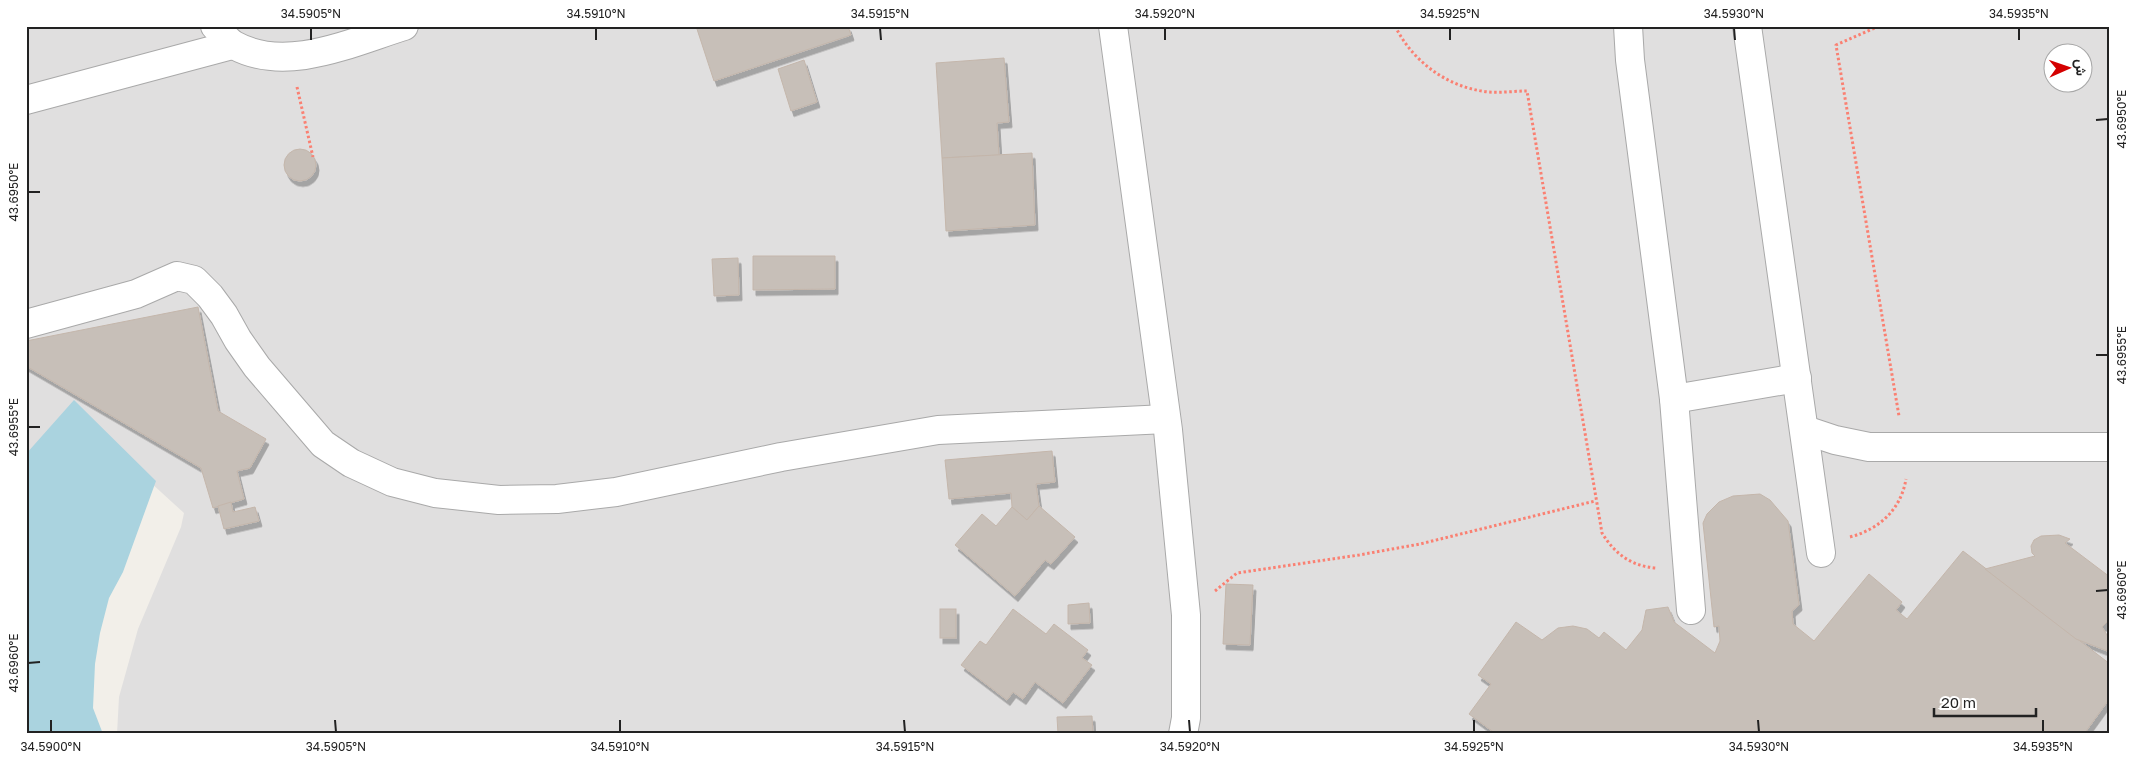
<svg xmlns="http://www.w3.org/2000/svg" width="2136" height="760" viewBox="0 0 2136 760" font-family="'Golos Text',Vazirmatn,sans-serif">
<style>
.residential{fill:#e0dfdf;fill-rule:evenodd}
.water{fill:#aad3df}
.building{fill:#c7bfb8;stroke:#c4b6ab;filter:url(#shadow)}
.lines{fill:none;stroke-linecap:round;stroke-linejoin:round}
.street-casing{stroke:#a9a9a9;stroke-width:30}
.path{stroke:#fa8072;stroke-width:3;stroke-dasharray:2.5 2.5;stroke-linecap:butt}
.street{stroke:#fff;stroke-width:28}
.ticks{fill:none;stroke:#222;stroke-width:2}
.neatline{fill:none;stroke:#222;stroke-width:2}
.ticks-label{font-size:12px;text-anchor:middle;fill:#222}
</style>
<defs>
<filter id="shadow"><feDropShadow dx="3" dy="5.5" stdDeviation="0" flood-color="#0004"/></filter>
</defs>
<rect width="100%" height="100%" fill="#f2efe9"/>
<path class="residential" d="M26 26H2110V734H117L119 697 138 629 181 527 184 513 139 472 26 483ZM2054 52H2084V82H2054Z"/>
<polygon class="water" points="74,400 156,481 123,572 109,598 100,633 95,664 93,708 103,734 26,734 26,454"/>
<g class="building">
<polygon points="696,26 848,26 851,35 714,81"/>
<polygon points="1004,58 1009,122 997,123 999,155 942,158 936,63"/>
<polygon points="804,60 817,102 791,111 778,69"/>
<circle cx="300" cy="165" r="16"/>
<polygon points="1032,153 1035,225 946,231 942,158"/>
<polygon points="753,256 835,256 835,289 753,290"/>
<polygon points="738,258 739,295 714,296 712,259"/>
<polygon points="198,307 218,411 266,439 250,468 237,471 244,499 213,508 201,468 26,366 26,341"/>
<polygon points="1052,451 1055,482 1036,484 1039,506 1027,520 1012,507 1011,493 949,499 945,460"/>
<polygon points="1760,494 1770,500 1788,521 1799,605 1792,611 1793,624 1814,641 1869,574 1902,602 1896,610 1907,619 1963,551 2110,664 2110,698 2084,734 1496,734 1469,714 1491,684 1478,675 1516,622 1542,640 1558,628 1573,626 1587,629 1599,638 1604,632 1626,650 1642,630 1646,610 1668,607 1674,622 1715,653 1720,641 1719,626 1714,627 1703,523 1707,514 1719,502 1733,496"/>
<polygon points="231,502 233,512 255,507 259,521 224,529 218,506"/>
<polygon points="1039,506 1075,537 1051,564 1045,560 1015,596 955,545 982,514 996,526 1012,507 1027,520"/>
<polygon points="2059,535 2070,539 2065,543 2110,577 2110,619 2102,627 2110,640 2110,652 2076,639 1985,569 2035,556 2032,553 2031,546 2034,540 2041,536"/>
<polygon points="1226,584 1253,585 1250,645 1223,644"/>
<polygon points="1089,603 1090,623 1068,624 1068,605"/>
<rect x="940" y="609" width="16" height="29"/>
<polygon points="1013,609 1046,634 1054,624 1088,650 1082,658 1092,665 1063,703 1035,682 1023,699 1013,692 1007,700 961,665 980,641 986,645"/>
<polygon points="1092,716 1093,734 1058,734 1057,717"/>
</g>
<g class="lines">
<defs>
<g id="street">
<path d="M215 26C221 32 227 41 234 45 286 74 352 42 404 26"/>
<polyline points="1113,26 1168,430 1186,615 1186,718 1183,734"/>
<polyline points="1628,26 1630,60 1674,399 1691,610"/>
<polyline points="1747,26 1821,553"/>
<polyline points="26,100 232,45"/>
<polyline points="26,324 136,294 177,276 194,280 210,296 224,315 238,340 257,367 323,444 351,463 392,482 435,493 499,500 557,499 616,492 781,457 938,430 1166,419"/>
<polyline points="1674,399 1797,378"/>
<polyline points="1805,430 1835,440 1869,447 2110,447"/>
</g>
</defs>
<use href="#street" class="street-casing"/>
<g class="path">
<path d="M1395 26C1413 62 1448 88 1489 92 1501 93 1515 91 1527 91L1602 533C1615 554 1631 566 1656 568"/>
<polyline points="1879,26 1836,45 1899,416"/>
<polyline points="297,87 313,157"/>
<path d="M1850 537C1880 529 1901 509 1906 479"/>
<polyline points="1215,591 1237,573 1359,555 1420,544 1595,501"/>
</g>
<use href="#street" class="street"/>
</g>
<path class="ticks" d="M311 28V40M596 28V40M880 28 881 40M1165 28V40M1450 28V40M1734 28 1735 40M2019 28V40M2096 120 2108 119M28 192H40M2096 355H2108M28 427H40M2096 591 2108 590M28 663 40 662M51 720V732M335 720 336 732M620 720V732M904 720 905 732M1189 720 1190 732M1474 720V732M1758 720 1759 732M2043 720V732"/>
<rect width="2136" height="760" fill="none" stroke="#ffffff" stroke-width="55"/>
<g transform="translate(2068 68) rotate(88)"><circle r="24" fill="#ffffff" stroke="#a7a7a7"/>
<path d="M0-4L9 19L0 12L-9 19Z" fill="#d40000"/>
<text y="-8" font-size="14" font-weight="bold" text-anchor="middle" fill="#222222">ش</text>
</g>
<path d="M1934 708v8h102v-8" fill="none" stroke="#222222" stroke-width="2.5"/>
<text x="1941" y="708" font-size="15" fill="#222222" stroke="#ffffff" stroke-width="4" paint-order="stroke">20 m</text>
<rect x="28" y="28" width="2080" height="704" class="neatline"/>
<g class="ticks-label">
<text x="311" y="18">34.5905°N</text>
<text x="596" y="18">34.5910°N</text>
<text x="880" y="18">34.5915°N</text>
<text x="1165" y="18">34.5920°N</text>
<text x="1450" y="18">34.5925°N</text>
<text x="1734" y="18">34.5930°N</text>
<text x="2019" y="18">34.5935°N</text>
<text transform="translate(2122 119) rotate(-90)" y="4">43.6950°E</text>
<text transform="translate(14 192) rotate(-90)" y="4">43.6950°E</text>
<text transform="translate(2122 355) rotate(-90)" y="4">43.6955°E</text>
<text transform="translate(14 427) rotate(-90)" y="4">43.6955°E</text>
<text transform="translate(2122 590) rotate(-90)" y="4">43.6960°E</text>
<text transform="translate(14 663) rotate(-90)" y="4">43.6960°E</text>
<text x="51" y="751">34.5900°N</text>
<text x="336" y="751">34.5905°N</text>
<text x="620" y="751">34.5910°N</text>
<text x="905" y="751">34.5915°N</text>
<text x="1190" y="751">34.5920°N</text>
<text x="1474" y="751">34.5925°N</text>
<text x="1759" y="751">34.5930°N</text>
<text x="2043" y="751">34.5935°N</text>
</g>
</svg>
